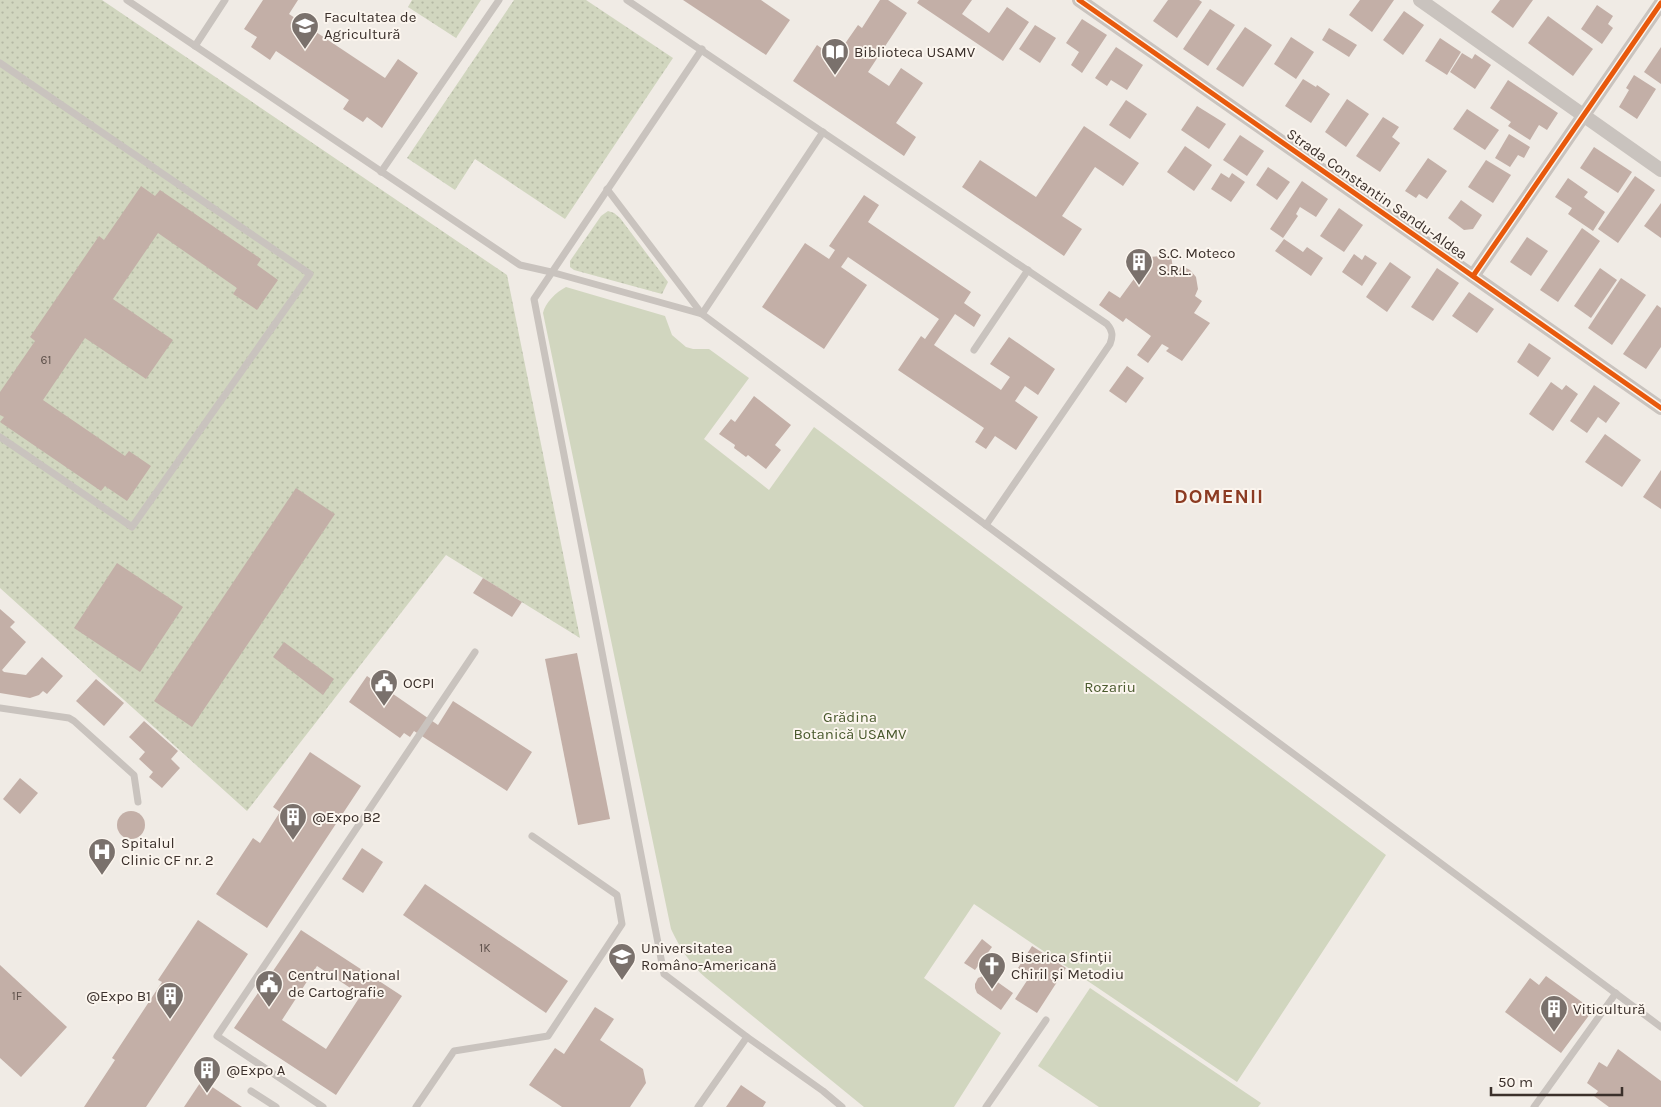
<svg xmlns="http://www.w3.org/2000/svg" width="1661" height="1107" viewBox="0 0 1661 1107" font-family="Karla,sans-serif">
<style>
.grass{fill:url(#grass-dots)}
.garden{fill:#d1d6bf}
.building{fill:#c3afa7;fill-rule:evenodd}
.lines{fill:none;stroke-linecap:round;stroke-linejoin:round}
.lane{stroke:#c9c3be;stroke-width:7}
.street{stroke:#c9c3be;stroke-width:14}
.cycleway-casing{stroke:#fbf5ee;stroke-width:8}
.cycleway{stroke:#e8590c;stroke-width:5}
.labels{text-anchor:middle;stroke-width:4;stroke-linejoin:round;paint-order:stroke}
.number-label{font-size:12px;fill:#5d504a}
.poi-label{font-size:15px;fill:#3b302b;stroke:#fbf5ee;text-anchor:start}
.street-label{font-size:15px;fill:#3b302b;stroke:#fbf5ee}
.park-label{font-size:15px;fill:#4a5a2e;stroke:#fbf5ee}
.district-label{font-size:20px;font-weight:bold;letter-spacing:1px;fill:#8c3b22;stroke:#fbf5ee}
</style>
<defs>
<pattern id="grass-dots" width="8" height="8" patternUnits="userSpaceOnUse" patternTransform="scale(1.25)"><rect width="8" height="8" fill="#d1d6bf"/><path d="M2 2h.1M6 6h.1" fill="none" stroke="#b4b8a4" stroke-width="1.8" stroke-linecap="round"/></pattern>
</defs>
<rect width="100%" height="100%" fill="#f0ebe5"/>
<g class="grass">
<polygon points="0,0 102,0 507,275 580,638 446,555 247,811 0,588"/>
<polygon points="412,0 481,0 456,38 408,7"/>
<polygon points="514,0 586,0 673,58 565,219 475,159 455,190 407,158"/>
<polygon points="608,211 614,213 620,218 668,282 662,294 574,270 570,267 570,261 601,216"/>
</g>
<g class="garden">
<path d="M566 287 665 316 672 335 686 347 693 349H709L749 378 704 439 769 490 814 427 1386 855 1237 1082 974 904 924 978 1001 1033 954 1107H864L706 978C690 964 680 948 671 929L543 313C545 303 556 292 566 287Z"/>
<polygon points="1090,988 1261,1103 1258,1107 1099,1107 1038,1066"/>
</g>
<g class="building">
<polygon points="263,0 298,0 289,14 385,78 398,59 418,73 382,128 367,117 363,122 343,109 349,100 276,51 270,60 251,47 257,37 244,29"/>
<polygon points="683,0 761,0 790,20 766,55"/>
<polygon points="880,0 888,0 907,13 868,72 889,86 901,68 923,83 896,123 916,137 904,156 793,81 817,45 835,58 858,25 862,28"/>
<polygon points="919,0 972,0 962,14 989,33 1007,7 1029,22 1003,61 917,3"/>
<polygon points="1168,0 1199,0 1202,2 1177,38 1153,21"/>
<polygon points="1360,0 1394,0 1372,32 1349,15"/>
<polygon points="1500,0 1533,0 1513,28 1491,12"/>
<polygon points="1597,5 1613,16 1608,24 1613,28 1602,44 1581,29"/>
<polygon points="1210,9 1235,25 1208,66 1183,49"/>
<polygon points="1404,11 1424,25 1403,55 1383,40"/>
<polygon points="1548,16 1593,49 1573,76 1528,43"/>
<polygon points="1082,19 1107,35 1082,73 1071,65 1079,52 1066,43"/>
<polygon points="1035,25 1056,38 1040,63 1019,49"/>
<polygon points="1245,27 1272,45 1243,87 1216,69"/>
<polygon points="1329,28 1357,45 1349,57 1322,40"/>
<polygon points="1291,37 1314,52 1296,79 1274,64"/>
<polygon points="1440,38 1461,52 1447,75 1425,61"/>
<polygon points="1116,47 1143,65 1127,90 1111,80 1107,86 1095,78"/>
<polygon points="1661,47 1661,84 1644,72"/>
<polygon points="1462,53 1472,59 1475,54 1491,65 1475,89 1450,72"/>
<polygon points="1634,75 1656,89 1637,119 1619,107 1629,90 1626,88"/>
<polygon points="1303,79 1316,87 1317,85 1330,94 1311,123 1285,106"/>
<polygon points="1508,80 1558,113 1547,130 1539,125 1530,140 1508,126 1511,122 1490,108"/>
<polygon points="1347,99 1369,114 1346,147 1325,132"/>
<polygon points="1126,100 1147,114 1130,139 1109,125"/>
<polygon points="1197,106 1226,124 1209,149 1181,130"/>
<polygon points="1467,109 1499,130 1485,150 1453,129"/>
<polygon points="1383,117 1399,127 1392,137 1400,143 1380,172 1356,156"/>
<polygon points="1084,126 1139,163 1123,186 1095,167 1062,216 1082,229 1064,256 962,187 980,160 1036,197"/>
<polygon points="1509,134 1530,147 1524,158 1518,155 1510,167 1495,158"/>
<polygon points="1240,135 1264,151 1247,176 1223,160"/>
<polygon points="1185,146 1212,165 1194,191 1167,172"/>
<polygon points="1594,147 1632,172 1618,193 1580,168"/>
<polygon points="1428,158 1447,171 1427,199 1419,194 1416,198 1405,191"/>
<polygon points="1486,160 1511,175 1493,203 1468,187"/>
<polygon points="1268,167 1290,182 1277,200 1256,185"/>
<polygon points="1221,173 1229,178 1232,173 1245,182 1231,202 1211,189"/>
<polygon points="1635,176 1655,190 1618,243 1598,229"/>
<polygon points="1568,178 1588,192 1584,197 1605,212 1593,231 1568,214 1572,208 1555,197"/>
<polygon points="1302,181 1328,199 1316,217 1300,207 1296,214 1298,216 1283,238 1270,229"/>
<polygon points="141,186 155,196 160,190 261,259 257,265 278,280 257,310 233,294 237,288 158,233 113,299 173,340 146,379 85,338 43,400 125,456 129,451 151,466 127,501 105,486 101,491 0,422 4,417 0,415 0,392 35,341 30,337 99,236 104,240"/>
<polygon points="864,195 879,205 868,222 971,292 964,303 981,315 974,327 955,314 934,345 1001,390 1010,377 990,364 1009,337 1055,369 1038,395 1025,386 1015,401 1038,417 1016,450 995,436 986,449 975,442 984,428 898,370 921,336 925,339 939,319 848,257 841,267 867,285 824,349 762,307 805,243 829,259 835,250 829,246"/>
<polygon points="1461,200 1482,215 1473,229 1464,230 1448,218"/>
<polygon points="1661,203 1661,238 1644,226"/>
<polygon points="1339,208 1363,225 1344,252 1320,236"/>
<polygon points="1582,228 1600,241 1558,302 1540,290"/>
<polygon points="1527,237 1548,251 1531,276 1510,262"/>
<polygon points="1284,239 1303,252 1307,247 1323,258 1311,276 1275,251"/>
<polygon points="1354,254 1362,260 1365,255 1377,263 1362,286 1342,272"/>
<polygon points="1171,255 1173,269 1184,267 1190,270 1196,277 1198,289 1195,296 1202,301 1194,313 1210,323 1182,361 1166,351 1169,348 1162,344 1148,363 1137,355 1151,336 1126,318 1123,322 1099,305 1109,291 1120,298 1150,257"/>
<polygon points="1390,262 1411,277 1387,312 1366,297"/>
<polygon points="1437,268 1459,283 1433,321 1411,307"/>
<polygon points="1600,268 1617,280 1591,318 1574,306"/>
<polygon points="1621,278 1646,295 1612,345 1588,328"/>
<polygon points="1469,292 1494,309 1477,333 1452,316"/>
<polygon points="1657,305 1661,308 1661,347 1646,369 1623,354"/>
<polygon points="1529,343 1551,358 1538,377 1517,362"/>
<polygon points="1127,366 1144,378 1126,403 1109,391"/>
<polygon points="1551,382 1562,390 1566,385 1578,394 1553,431 1529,414"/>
<polygon points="1594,385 1620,403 1606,423 1598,417 1587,433 1570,421"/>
<polygon points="754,396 791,425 775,445 781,450 766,469 748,455 746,457 734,448 735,445 719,434 731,419 735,422"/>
<polygon points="1605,434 1641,460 1622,487 1585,462"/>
<polygon points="1661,470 1661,509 1643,497"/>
<polygon points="296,488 335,514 192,727 154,701"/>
<polygon points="117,563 183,607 140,672 74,628"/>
<polygon points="483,578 522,602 512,617 473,593"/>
<polygon points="0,609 15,622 10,627 26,642 2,670 4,672 26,675 42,657 63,676 47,694 43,691 39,695 30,698 0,693"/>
<polygon points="284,642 334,679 323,695 273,657"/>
<polygon points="577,653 610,819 578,825 545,659"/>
<polygon points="367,676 438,725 453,701 532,752 507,791 414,731 410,737 404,733 400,738 349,702"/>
<polygon points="96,679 124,703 104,726 76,701"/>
<polygon points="144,721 178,751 171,759 180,768 162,788 149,777 153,772 139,759 145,752 129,737"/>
<polygon points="310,752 361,786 267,928 216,894 253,838 260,843 280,812 273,807"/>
<polygon points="20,778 38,793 20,814 3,799"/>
<circle cx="131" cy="825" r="14"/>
<polygon points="362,848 383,862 363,893 342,879"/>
<polygon points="425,884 568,981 546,1013 403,915"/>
<polygon points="198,920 248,954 146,1107 84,1107 115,1060 112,1058 162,982 158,980"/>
<path d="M301 930 402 996 336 1095 234 1028ZM317 966 361 995 326 1049 282 1020Z"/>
<polygon points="982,939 992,947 975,970 964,963"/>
<polygon points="1032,946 1066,968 1037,1013 1015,999 1030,976 1018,968"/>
<polygon points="0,965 67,1027 21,1077 0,1058"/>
<polygon points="983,976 989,976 1013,993 1001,1010 977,993 975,988 975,984 978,978"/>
<polygon points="1546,976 1593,1010 1561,1053 1505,1012 1530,978 1539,985"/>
<polygon points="595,1007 614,1019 600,1040 643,1069 646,1083 630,1107 562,1107 529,1085 555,1048 564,1054"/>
<polygon points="1618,1049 1661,1081 1661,1107 1609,1107 1594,1096 1598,1091 1587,1083 1599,1062 1607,1067"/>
<polygon points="202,1080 242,1107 184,1107"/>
<polygon points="741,1085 766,1102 763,1107 726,1107"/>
</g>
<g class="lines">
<g class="lane">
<polyline points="127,0 520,265 551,272 702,314 607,189"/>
<path d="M627 0 1107 324C1113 331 1113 336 1110 344L986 525"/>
<polyline points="195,46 225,0"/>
<polyline points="702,49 534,299 664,974 747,1037 823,1091 842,1107"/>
<polyline points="0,63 310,274 132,527 0,437"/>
<polyline points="823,132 702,314 1661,1027"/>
<polyline points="381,172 499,0"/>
<polyline points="974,350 1028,270"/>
<polyline points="0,708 69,718 74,721 134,775 138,802"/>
<polyline points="251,1091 276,1107"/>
<polyline points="323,1107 217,1036 475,652"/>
<polyline points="416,1107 454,1051 548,1036 622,924 617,895 532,836"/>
<polyline points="698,1107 747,1037"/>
<polyline points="986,1107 1046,1020"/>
<polyline points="1534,1107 1616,993"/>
</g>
<g class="street">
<polyline points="1079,0 1661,408"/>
<polyline points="1420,0 1661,170"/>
<polyline points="1473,276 1661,3"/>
</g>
<defs>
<g id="cycleway">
<polyline points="1079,0 1661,408"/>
<polyline points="1473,276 1661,3"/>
</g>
</defs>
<use href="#cycleway" class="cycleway-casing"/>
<use href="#cycleway" class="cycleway"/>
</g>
<defs>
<symbol id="university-pin" viewBox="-11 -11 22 30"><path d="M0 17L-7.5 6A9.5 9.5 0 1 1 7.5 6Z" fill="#7a716c" stroke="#fbf5ee"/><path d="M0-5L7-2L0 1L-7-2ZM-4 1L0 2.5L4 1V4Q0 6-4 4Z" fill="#fff"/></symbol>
<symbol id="library-pin" viewBox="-11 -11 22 30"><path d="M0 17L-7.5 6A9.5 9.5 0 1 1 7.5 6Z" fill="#7a716c" stroke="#fbf5ee"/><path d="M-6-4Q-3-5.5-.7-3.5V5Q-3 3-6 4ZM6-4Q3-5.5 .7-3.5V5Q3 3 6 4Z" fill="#fff"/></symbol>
<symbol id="building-pin" viewBox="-11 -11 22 30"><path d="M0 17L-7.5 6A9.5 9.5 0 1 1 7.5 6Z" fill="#7a716c" stroke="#fbf5ee"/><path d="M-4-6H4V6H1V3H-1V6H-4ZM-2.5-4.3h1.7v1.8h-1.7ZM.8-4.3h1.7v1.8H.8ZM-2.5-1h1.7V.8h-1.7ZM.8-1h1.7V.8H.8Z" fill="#fff"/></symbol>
<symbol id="civic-pin" viewBox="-11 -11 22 30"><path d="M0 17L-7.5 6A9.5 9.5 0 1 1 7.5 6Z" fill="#7a716c" stroke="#fbf5ee"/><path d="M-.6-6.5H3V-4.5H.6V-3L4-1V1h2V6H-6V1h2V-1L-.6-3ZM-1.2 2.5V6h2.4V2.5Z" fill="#fff"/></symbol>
<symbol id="hospital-pin" viewBox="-11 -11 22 30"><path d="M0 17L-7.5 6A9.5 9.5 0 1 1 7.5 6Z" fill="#7a716c" stroke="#fbf5ee"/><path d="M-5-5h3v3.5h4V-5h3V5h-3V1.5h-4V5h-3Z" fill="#fff"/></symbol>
<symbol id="church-pin" viewBox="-11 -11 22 30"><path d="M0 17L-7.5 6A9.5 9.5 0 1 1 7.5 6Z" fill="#7a716c" stroke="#fbf5ee"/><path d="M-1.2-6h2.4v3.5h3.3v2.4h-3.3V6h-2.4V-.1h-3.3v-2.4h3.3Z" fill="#fff"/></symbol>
</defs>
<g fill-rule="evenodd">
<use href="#university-pin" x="289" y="10" width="32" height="43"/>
<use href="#library-pin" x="819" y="36" width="32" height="43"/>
<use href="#building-pin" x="1123" y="246" width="32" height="43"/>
<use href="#civic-pin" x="368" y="667" width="32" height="43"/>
<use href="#building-pin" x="277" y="801" width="32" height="43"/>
<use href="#hospital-pin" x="86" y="836" width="32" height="43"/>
<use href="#university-pin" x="606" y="941" width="32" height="43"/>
<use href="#church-pin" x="976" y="950" width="32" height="43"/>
<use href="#civic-pin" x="253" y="968" width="32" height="43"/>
<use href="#building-pin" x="154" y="980" width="32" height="43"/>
<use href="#building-pin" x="1538" y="993" width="32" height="43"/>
<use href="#building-pin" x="191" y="1054" width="32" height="43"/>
</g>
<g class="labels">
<g class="number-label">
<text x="46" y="364">61</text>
<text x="485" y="952">1K</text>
<text x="17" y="1000">1F</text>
</g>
<g class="poi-label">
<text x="324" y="22">Facultatea de<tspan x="324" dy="17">Agricultură</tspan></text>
<text x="854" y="57">Biblioteca USAMV</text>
<text x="1158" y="258">S.C. Moteco<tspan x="1158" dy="17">S.R.L.</tspan></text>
<text x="403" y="688">OCPI</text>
<text x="312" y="822">@Expo B2</text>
<text x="121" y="848">Spitalul<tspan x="121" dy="17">Clinic CF nr. 2</tspan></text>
<text x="641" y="953">Universitatea<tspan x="641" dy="17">Româno-Americană</tspan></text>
<text x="1011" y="962">Biserica Sfinții<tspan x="1011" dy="17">Chiril și Metodiu</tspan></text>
<text x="288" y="980">Centrul Național<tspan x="288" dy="17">de Cartografie</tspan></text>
<text x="151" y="1001" text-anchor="end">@Expo B1</text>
<text x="1573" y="1014">Viticultură</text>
<text x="226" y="1075">@Expo A</text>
</g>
<g class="street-label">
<text transform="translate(1377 194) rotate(35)" y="5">Strada Constantin Sandu-Aldea</text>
</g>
<g class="park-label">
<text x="1110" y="692">Rozariu</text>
<text x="850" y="722">Grădina<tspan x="850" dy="17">Botanică USAMV</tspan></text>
</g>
<g class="district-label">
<text x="1219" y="503">DOMENII</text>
</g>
</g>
<path d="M1491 1087v8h131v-8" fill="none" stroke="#3b302b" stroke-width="2.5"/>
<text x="1498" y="1087" font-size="15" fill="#3b302b" stroke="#fbf5ee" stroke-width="4" paint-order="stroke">50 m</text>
</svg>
